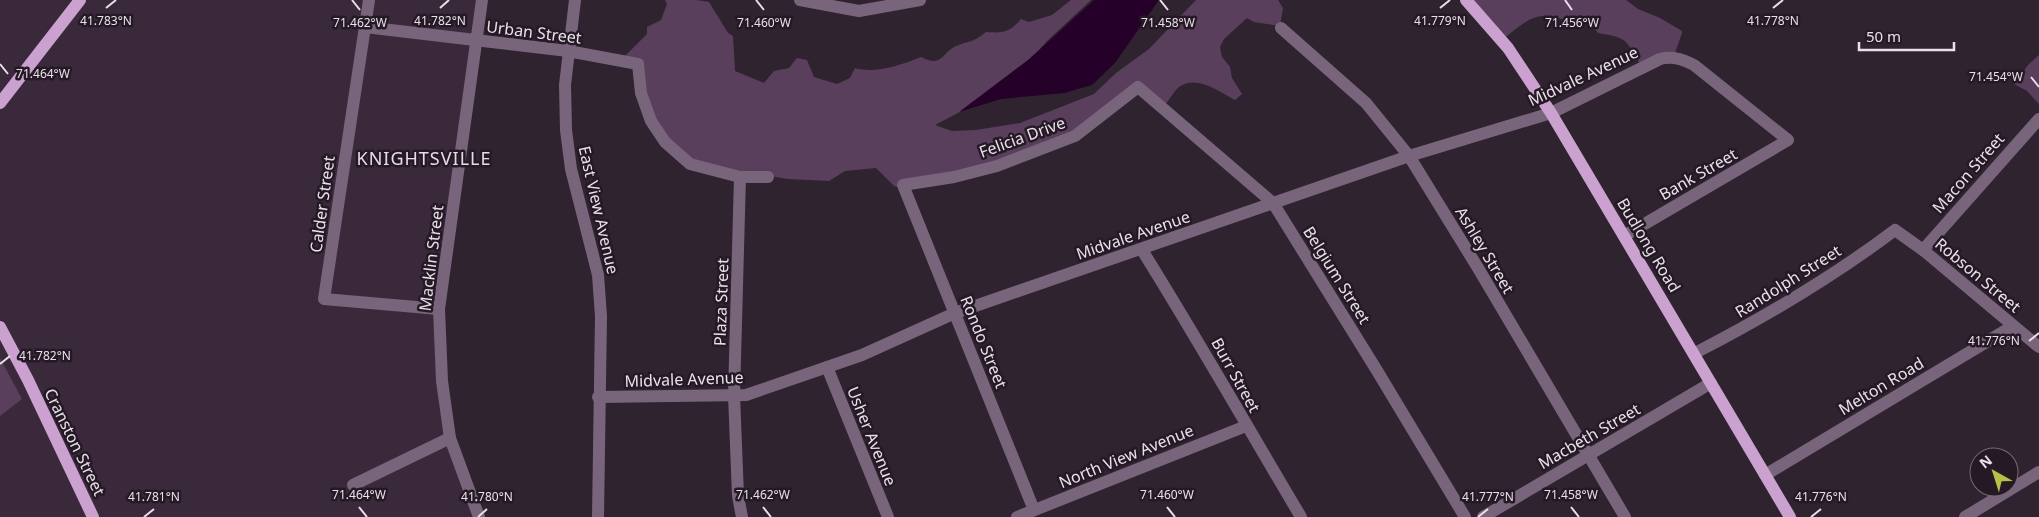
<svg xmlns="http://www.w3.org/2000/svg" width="2039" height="517" viewBox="0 0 2039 517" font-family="'Noto Sans',sans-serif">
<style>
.built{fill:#3a293b}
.green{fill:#593f5c}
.water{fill:#250029}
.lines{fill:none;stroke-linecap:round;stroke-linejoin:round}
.minor{stroke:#79657b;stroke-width:12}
.major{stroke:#cba1cf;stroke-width:12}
.ticks{fill:none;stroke:#e9e1ea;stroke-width:2}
.labels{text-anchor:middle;stroke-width:5;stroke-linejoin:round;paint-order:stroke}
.street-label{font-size:16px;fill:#e9e1ea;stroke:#251926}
.neighbourhood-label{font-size:18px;letter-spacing:1px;fill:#e9d9eb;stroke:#251926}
.ticks-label{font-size:12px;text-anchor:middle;fill:#e9e1ea;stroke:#251926;stroke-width:5;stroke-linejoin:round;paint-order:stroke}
</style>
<rect width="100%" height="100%" fill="#2f2330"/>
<polygon class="built" points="0,0 482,0 439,304 454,451 479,517 0,517"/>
<g class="green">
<path d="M665 0H697L709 2 728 33 733 36 735 71 764 83 774 71 789 68 797 58 807 60 814 77 837 84 850 78 855 68C876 74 901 65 921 57 943 68 941 53 956 46 969 41 974 42 986 32 1004 33 1009 33 1021 19L1029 22 1052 15 1071 0H1091L1047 41 1013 80 975 104 935 125 952 131 976 130 1020 123 1094 94 1116 73 1149 49 1196 0H1278L1283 8 1280 26 1254 22 1247 18 1224 39 1220 47 1222 57 1230 67 1232 78 1242 94 1235 100C1220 92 1196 74 1179 87 1173 92 1169 101 1164 106L1140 88 1069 138 996 165 901 188 894 186 876 168 845 171 829 181 788 179 691 163 650 120 638 64 624 57 647 34V27L661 20 667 4Z"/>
<path d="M1467 0H1626L1638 9 1660 18 1682 31V33L1674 56 1640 64C1625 39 1628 38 1598 33L1586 18 1580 15 1564 20C1537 8 1524 23 1503 39Z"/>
<polygon points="2039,55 2039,104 2027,91 2014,84 2028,65"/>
<polygon points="0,358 22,399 0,416"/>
</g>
<polygon class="water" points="1094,0 1159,0 1115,63 1092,85 1064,93 1001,99 959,112 1028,60"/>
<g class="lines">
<g class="minor">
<polyline points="369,0 324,299 439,309"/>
<polyline points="575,0 565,85 566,130 571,169 598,275 601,316 598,517"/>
<polyline points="800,0 859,11 920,0"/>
<polyline points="365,27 568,51 638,64 641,93 651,121 665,142 690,164 740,177 768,177"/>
<polyline points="1281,28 1366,103 1409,156 1478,268 1625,517"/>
<polyline points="740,177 734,395 738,496 742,517"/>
<path d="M1142 250C1197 338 1248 428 1301 517"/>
<polyline points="1923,250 2039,119"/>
<path d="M1695 353C1763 318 1834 276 1895 230L1923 250 2039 347"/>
<polyline points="827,367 888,517"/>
<path d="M598 397 746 395 862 355 955 313 1409 156 1551 113 1660 59C1673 56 1682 59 1694 65L1788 140 1624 236"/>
<polyline points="1765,475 2013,326"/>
<polyline points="353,485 450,438"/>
<polyline points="1034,510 903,185 954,177 997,166 1075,136 1138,87 1273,203 1376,369 1465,517"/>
<polyline points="479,517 450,438 442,381 439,309 482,0"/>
<polyline points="1017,517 1246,426"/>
<polyline points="1483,517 1711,383"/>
<polyline points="1965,517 2039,472"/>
</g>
<g class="major">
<polyline points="1466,0 1508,48 1551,113 1790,517"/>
<polyline points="0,103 80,0"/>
<polyline points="0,327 28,380 93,517"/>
</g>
</g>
<path class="ticks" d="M352 0 360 10M756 0 764 10M1160 0 1168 10M1565 0 1572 10M106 8 116 0M440 8 449 0M1440 8 1450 0M1773 8 1783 0M0 64 8 74M2031 77 2039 87M2029 341 2039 333M0 364 10 356M359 507 367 517M763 507 771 517M1167 507 1175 517M1571 507 1579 517M144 517 154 509M478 517 487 509M1478 517 1488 509M1811 517 1821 509"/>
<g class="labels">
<g class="street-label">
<text transform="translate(534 32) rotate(7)" y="6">Urban Street</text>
<text transform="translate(1583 76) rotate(-25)" y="6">Midvale Avenue</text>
<text transform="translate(1022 137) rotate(-20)" y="6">Felicia Drive</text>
<text transform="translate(1968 173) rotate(-49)" y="6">Macon Street</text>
<text transform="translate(1698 174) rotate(-30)" y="6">Bank Street</text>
<text transform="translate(322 204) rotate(-82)" y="6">Calder Street</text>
<text transform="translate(599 210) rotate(77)" y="6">East View Avenue</text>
<text transform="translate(1133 235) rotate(-19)" y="6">Midvale Avenue</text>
<text transform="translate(1649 245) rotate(59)" y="6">Budlong Road</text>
<text transform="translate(1485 250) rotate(59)" y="6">Ashley Street</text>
<text transform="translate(431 258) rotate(-83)" y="6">Macklin Street</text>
<text transform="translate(1337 275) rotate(58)" y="6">Belgium Street</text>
<text transform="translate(1978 275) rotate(40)" y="6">Robson Street</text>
<text transform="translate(1788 281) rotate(-32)" y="6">Randolph Street</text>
<text transform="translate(721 302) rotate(-88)" y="6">Plaza Street</text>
<text transform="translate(984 342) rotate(68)" y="6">Rondo Street</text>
<text transform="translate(1236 375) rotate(61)" y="6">Burr Street</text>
<text transform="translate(684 379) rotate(-2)" y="6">Midvale Avenue</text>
<text transform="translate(1881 386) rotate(-31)" y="6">Melton Road</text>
<text transform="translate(872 436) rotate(68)" y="6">Usher Avenue</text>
<text transform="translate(1589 436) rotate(-30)" y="6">Macbeth Street</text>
<text transform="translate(75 442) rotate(64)" y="6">Cranston Street</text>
<text transform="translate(1126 456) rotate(-22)" y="6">North View Avenue</text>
</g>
<g class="neighbourhood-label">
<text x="424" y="165">KNIGHTSVILLE</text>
</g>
</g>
<g class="ticks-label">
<text x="106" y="25">41.783°N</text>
<text x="440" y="25">41.782°N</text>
<text x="1440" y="25">41.779°N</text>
<text x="1773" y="25">41.778°N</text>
<text x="360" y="27">71.462°W</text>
<text x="764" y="27">71.460°W</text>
<text x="1168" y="27">71.458°W</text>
<text x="1572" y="27">71.456°W</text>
<text x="43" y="78">71.464°W</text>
<text x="1996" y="81">71.454°W</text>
<text x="1994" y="345">41.776°N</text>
<text x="45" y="360">41.782°N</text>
<text x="359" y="499">71.464°W</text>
<text x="763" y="499">71.462°W</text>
<text x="1167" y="499">71.460°W</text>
<text x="1571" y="499">71.458°W</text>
<text x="154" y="501">41.781°N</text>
<text x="487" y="501">41.780°N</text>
<text x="1488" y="501">41.777°N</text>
<text x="1821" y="501">41.776°N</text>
</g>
<g transform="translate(1994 472) rotate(321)"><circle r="24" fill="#251926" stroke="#736974"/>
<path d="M0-4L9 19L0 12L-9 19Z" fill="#b7c147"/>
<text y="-8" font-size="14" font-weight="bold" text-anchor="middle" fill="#e9e1ea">N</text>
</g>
<path d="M1859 42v8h95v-8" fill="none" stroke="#e9e1ea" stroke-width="2.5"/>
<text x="1866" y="42" font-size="15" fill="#e9e1ea" stroke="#251926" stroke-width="4" paint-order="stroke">50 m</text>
</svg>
